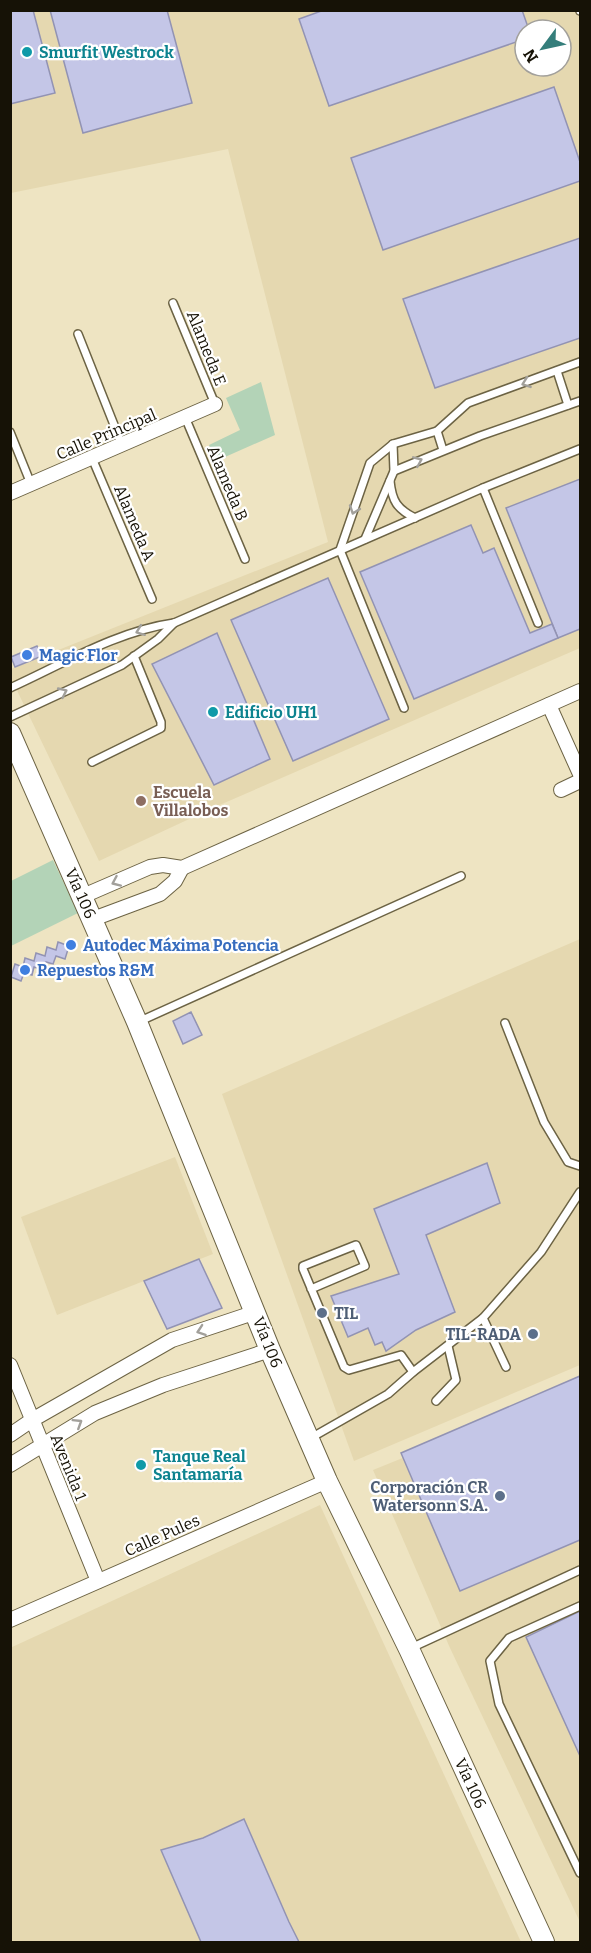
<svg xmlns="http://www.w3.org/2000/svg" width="591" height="1953" viewBox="0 0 591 1953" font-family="Bitter,serif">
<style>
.built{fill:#e5d8b0;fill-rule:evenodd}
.green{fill:#b3d3b7}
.building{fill:#c4c6e7;stroke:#9293b3;stroke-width:1.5}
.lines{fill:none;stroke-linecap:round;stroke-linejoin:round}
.lane-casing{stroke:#6c6344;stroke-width:10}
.street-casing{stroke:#6c6344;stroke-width:16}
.secondary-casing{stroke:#6c6344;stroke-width:22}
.lane{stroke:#fff;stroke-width:7}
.street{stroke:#fff;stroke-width:14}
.secondary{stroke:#fff;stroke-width:20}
.oneway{stroke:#a2a09b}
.culture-dot{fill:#0f9aa8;stroke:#fff;stroke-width:2}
.shop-dot{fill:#3f7fe0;stroke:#fff;stroke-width:2}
.education-dot{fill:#8d6e63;stroke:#fff;stroke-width:2}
.service-dot{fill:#5c6f8a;stroke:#fff;stroke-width:2}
.labels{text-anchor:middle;stroke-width:4.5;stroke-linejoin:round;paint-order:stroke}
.culture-label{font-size:16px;font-weight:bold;fill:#0d838f;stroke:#fff;text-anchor:start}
.street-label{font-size:16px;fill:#161206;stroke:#fff}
.shop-label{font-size:16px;font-weight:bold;fill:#366cbe;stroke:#fff;text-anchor:start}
.education-label{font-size:16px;font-weight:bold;fill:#785e54;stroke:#fff;text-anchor:start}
.service-label{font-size:16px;font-weight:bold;fill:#4e5e75;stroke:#fff;text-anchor:end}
</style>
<rect width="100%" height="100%" fill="#eee4c2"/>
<g class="built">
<path d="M10 11H580V648L215 807 99 861 11 678V669L328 542 228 149 11 193ZM525 30H561V66H525Z"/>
<polygon points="580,939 580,1365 354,1461 222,1094"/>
<polygon points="175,1157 213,1254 57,1315 21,1217"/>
<polygon points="580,1386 580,1922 450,1648 373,1470"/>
<polygon points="320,1505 521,1942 11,1942 10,1648"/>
</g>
<g class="green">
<polygon points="261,382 275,435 216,461 209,445 240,430 226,398"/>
<polygon points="53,860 78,913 11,946 11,881"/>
</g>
<g class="building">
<polygon points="10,10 33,10 55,93 10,104"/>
<polygon points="50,10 167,10 192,103 83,133"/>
<polygon points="324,10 522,10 529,30 525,30 525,39 329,106 299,19"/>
<polygon points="554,87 580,162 580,181 383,250 351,158"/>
<polygon points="580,238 580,338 435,388 403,299"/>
<polygon points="580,479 580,629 558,638 506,508"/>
<polygon points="471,525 483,553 494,548 530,633 552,624 558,638 414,699 360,572"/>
<polygon points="328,578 389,719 293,761 231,620"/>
<polygon points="217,633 270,759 214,785 152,664"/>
<polygon points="37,646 42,656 15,667 11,657"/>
<polygon points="58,942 69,946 65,959 56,956 53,964 46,962 43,970 34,967 32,975 24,973 21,981 11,977 15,964 23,967 25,958 34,961 36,953 45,956 47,947 56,950"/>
<polygon points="191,1012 202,1035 183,1044 173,1021"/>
<polygon points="487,1163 500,1203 426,1235 455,1312 416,1330 386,1351 382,1342 375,1345 368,1328 348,1337 331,1296 399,1274 374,1209"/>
<polygon points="199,1259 222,1308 167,1329 144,1281"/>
<polygon points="580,1376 580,1540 460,1591 401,1453"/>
<circle cx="141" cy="1465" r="6"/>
<polygon points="580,1611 580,1756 526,1637"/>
<polygon points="244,1819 289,1922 299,1942 201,1942 161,1850 203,1838"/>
</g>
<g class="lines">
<defs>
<g id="lane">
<polyline points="580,10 580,11"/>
<polyline points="173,303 215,404"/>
<polyline points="78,334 122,445"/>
<polyline points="557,371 568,405"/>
<polyline points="185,417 245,559"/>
<polyline points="437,431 443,450"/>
<polyline points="10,432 31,484"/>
<polyline points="393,444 394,471"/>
<polyline points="92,458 152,599"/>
<path d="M390 481C392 501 397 509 415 518"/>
<polyline points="483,488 538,623"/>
<polyline points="365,539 394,471 480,436 580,401"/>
<path d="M10 688C63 664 117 631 174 623L483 488 580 449"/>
<polyline points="404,708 340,550 370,463 393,444 437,431 468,403 580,362"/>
<polyline points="10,717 122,665 158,639 174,623"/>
<polyline points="92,762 161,728 161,722 134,656"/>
<polyline points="138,1022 461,876"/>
<polyline points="505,1023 544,1122 568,1162 580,1166"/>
<polyline points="311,1289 365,1266 356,1245 303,1266 303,1269 344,1367 349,1370 401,1355 413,1372"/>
<polyline points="483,1318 506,1367"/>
<polyline points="436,1401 456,1380 448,1346"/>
<polyline points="309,1439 388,1394 413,1372 483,1318 541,1252 580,1192"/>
<polyline points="580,1606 509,1638 490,1661 499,1704 580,1873"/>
<polyline points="411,1648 580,1570"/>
</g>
<g id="street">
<polyline points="10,493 215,404"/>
<polyline points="549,705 580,774"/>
<polyline points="561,790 580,781"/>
<polyline points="83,896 150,867 163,865 182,868 580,691"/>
<polyline points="93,919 160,894 175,881 182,868"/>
<polyline points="10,1365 98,1581"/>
<polyline points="10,1435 32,1420 172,1340 256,1312"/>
<polyline points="10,1465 95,1413 163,1385 270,1350"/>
<polyline points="10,1620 327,1481"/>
</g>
<polyline id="secondary" points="10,733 137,1022 270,1350 327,1481 409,1649 544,1942"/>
</defs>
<use href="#lane" class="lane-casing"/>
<use href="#street" class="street-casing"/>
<use href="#secondary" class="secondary-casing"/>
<use href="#lane" class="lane"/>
<use href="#street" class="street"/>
<use href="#secondary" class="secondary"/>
</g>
<defs><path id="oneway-chevron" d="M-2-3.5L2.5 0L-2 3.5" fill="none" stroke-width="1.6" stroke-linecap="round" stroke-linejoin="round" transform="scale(1.5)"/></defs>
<g class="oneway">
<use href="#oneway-chevron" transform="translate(526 383) rotate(160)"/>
<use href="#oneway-chevron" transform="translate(418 461) rotate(-23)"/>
<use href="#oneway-chevron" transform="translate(354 510) rotate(109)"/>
<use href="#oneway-chevron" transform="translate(140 631) rotate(159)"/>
<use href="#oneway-chevron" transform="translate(63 692) rotate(-25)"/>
<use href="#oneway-chevron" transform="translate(116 882) rotate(156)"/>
<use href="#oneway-chevron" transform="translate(201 1331) rotate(161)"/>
<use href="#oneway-chevron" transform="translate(78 1423) rotate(-32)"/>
</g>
<g class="culture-dot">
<circle cx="27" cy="52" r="6"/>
<circle cx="213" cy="712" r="6"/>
<circle cx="141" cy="1465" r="6"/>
</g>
<g class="shop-dot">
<circle cx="27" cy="655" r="6"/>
<circle cx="71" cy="945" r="6"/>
<circle cx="25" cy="970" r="6"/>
</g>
<circle class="education-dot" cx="141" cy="801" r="6"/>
<g class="service-dot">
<circle cx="322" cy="1313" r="6"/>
<circle cx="533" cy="1334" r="6"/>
<circle cx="500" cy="1496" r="6"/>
</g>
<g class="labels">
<g class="culture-label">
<text x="39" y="58">Smurfit Westrock</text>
<text x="225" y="718">Edificio UH1</text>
<text x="153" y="1462">Tanque Real<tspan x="153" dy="18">Santamaría</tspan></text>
</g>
<g class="street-label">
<text transform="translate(207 348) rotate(68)" y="6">Alameda E</text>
<text transform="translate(106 434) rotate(-23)" y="6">Calle Principal</text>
<text transform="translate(228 483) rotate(67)" y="6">Alameda B</text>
<text transform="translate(135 523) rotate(67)" y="6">Alameda A</text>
<text transform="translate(81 893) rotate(66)" y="6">Vía 106</text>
<text transform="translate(268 1342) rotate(68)" y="6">Vía 106</text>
<text transform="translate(69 1467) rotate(68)" y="6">Avenida 1</text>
<text transform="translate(162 1535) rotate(-24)" y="6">Calle Pules</text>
<text transform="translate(471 1783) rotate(65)" y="6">Vía 106</text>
</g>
<g class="shop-label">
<text x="39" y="661">Magic Flor</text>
<text x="83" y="951">Autodec Máxima Potencia</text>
<text x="37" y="976">Repuestos R&amp;M</text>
</g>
<g class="education-label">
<text x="153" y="798">Escuela<tspan x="153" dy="18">Villalobos</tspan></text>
</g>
<g class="service-label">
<text x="334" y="1319" text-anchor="start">TIL</text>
<text x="521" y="1340">TIL-RADA</text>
<text x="488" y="1493">Corporación CR<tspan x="488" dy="18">Watersonn S.A.</tspan></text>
</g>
</g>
<rect width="591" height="1953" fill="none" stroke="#161206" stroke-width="24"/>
<g transform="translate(543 48) rotate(237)"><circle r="28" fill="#ffffff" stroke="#a2a09b" stroke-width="1.5"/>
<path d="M0-4.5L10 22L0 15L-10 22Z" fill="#357e7b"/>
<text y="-9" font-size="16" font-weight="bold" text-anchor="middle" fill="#161206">N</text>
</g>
</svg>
